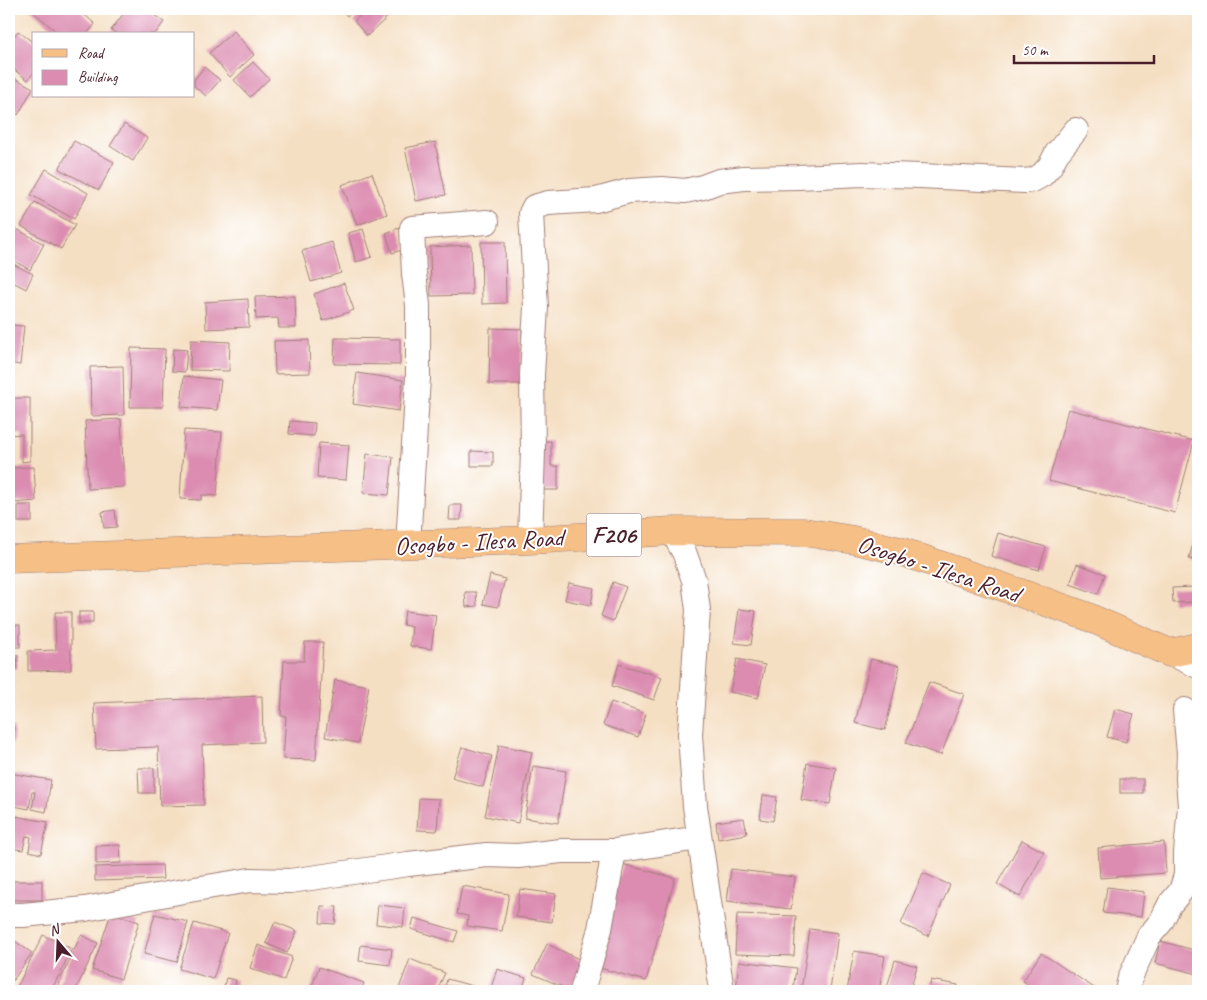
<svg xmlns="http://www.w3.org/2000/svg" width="1207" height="1000" viewBox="0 0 1207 1000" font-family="Caveat,sans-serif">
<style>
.building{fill:#dc8cb1}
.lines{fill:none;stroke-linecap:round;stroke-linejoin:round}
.minor-casing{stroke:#a07f77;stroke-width:26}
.major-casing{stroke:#a07f77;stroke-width:29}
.minor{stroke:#fff;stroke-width:24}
.major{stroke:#f5bf86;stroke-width:28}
.labels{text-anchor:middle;stroke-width:4;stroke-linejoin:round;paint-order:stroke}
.shield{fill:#fff;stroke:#80626b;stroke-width:1}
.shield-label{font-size:24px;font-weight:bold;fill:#4a1f2b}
.street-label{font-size:25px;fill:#4a1f2b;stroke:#fff}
</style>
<rect width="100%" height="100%" fill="#fff"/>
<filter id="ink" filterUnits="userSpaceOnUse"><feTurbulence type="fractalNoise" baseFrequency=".02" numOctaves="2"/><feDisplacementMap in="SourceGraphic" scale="10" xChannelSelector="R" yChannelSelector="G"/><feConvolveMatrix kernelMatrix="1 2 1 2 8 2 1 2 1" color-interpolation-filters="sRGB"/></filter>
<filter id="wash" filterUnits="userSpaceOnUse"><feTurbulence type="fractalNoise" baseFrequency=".0096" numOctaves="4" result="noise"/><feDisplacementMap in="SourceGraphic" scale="20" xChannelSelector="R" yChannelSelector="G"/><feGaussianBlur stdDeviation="1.12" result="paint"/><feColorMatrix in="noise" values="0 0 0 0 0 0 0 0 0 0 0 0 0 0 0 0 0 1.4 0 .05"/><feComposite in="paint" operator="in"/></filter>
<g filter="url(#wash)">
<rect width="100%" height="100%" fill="#f5dfc3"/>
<g id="blocks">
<g class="building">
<polygon points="30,9 78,9 95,24 87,34 59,34"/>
<polygon points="127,9 146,9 164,22 155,34 117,34 111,30"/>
<polygon points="341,9 356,9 347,16"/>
<polygon points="368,9 386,9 391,14 367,36 354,21"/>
<polygon points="18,31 34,43 34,72 28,80 9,66 9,43"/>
<polygon points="234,31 254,55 230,77 209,53"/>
<polygon points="253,62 269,79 250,97 234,80"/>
<polygon points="204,67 220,80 206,96 194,86 194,80"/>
<polygon points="9,75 33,88 18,115 9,109"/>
<polygon points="124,124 147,138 133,161 110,146"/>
<polygon points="74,141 114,162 99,190 59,169"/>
<polygon points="435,142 446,195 416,201 405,148"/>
<polygon points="46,169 88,193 74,219 31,195"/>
<polygon points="372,173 387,214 357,225 342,185"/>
<polygon points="35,202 75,225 61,249 21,226"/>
<polygon points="13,227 44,244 30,270 9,258 9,235"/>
<polygon points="399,228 405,249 392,253 386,233"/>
<polygon points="363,229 372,257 356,262 348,233"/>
<polygon points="332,242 341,273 311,282 302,251"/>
<polygon points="481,242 505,242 506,303 482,304"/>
<polygon points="471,245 472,295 431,296 430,247"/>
<polygon points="9,262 33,274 26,289 9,280"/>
<polygon points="344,283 354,310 323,321 314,294"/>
<polygon points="295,296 296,328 279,328 278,318 256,319 255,297"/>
<polygon points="248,299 249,327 206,329 205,302"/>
<polygon points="9,325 24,326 20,365 9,363"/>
<polygon points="490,328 522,329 521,384 489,384"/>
<polygon points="335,338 400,339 400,365 334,364"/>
<polygon points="191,340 230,342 229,371 190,370"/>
<polygon points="309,340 310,373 275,374 274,341"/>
<polygon points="131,348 165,349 163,407 130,407"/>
<polygon points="173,349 187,350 185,372 172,371"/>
<polygon points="123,366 124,415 91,416 90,367"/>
<polygon points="357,373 403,380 399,411 353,404"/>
<polygon points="184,376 221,380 217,410 181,407"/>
<polygon points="9,398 30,398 30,461 22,462 22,434 9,435"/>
<polygon points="1068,409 1194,441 1175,513 1049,481"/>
<polygon points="121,419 124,487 88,489 85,421"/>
<polygon points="290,421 315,423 314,436 289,434"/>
<polygon points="184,430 222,432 217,496 202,495 201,500 180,499"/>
<polygon points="536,441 551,441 551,466 558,466 558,490 535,490"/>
<polygon points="319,443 349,445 346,480 317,478"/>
<polygon points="471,451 493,452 493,466 471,466"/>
<polygon points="367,454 393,457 389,495 363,493"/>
<polygon points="34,467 36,501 13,503 11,468"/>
<rect x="18" y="505" width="14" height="17"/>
<polygon points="450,505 462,505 461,520 449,520"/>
<polygon points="115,510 117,527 104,528 102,512"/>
<polygon points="998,533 1046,547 1039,570 991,556"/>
<polygon points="1195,535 1198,536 1198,561 1189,559"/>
<polygon points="1077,564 1105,574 1098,594 1070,584"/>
<polygon points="490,575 505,579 498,607 483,604"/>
<polygon points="613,582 626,587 613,621 601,616"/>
<polygon points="569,583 594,588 591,605 565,600"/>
<polygon points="1194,587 1195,602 1173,603 1172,588"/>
<polygon points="465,592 476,592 477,606 466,607"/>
<polygon points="739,609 756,611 751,645 734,643"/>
<polygon points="405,611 436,615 431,649 410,646 412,627 403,625"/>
<polygon points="55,612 71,612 71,670 28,671 28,651 56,650"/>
<rect x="79" y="612" width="14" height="11"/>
<rect x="9" y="625" width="11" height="22"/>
<polygon points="305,642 323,642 316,760 283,759 286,716 281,716 284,661 304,661"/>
<polygon points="9,655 18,655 17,669 9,668"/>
<polygon points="737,659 765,665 758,698 730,692"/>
<polygon points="871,659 900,666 885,730 855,723"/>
<polygon points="619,664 662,677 654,700 612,686"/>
<polygon points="335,680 369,686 358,743 325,737"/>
<polygon points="929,682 964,694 941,755 906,743"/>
<polygon points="262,696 263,742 202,745 204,805 160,806 158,747 96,749 94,703"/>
<polygon points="611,702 646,714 638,737 603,725"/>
<polygon points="1115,709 1134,714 1126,742 1107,737"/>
<polygon points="9,726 14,727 13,743 9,742"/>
<polygon points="499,745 532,752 518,823 485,816"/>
<polygon points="462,747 492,756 483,787 452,778"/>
<polygon points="807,763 836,768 830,804 801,800"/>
<polygon points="533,766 566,771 558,823 525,818"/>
<polygon points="138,768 154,768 154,793 139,793"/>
<polygon points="9,773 51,780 46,812 32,809 35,792 32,792 29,809 9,805"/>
<rect x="1120" y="779" width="23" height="14"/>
<polygon points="763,795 777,797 773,821 760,819"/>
<polygon points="419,798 439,799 437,831 417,830"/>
<polygon points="9,815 48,822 41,854 29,851 31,837 26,836 23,850 9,848"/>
<polygon points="744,818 747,834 718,839 716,822"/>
<polygon points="1022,840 1044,852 1020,897 997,884"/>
<polygon points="1164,842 1166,873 1100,878 1098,848"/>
<polygon points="120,845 121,863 96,864 96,846"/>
<polygon points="622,864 675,878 646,981 593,966"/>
<polygon points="162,865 163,879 95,881 95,867"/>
<polygon points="731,869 795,877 791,909 727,901"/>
<polygon points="923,873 950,885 928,936 901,924"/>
<rect x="9" y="881" width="33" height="19"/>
<polygon points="462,886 509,894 502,931 467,926 468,916 457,914"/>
<polygon points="1107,887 1144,892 1141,917 1103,913"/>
<polygon points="520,889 556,894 552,922 516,917"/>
<polygon points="378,905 405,908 403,927 376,924"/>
<polygon points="321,906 337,907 335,924 320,923"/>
<polygon points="111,913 139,922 121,979 92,970"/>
<polygon points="155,914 188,922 177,962 144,954"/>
<polygon points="737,914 796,916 794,956 735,954"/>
<polygon points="414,918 458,931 454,942 411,929"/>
<polygon points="275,922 297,931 287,953 266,943"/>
<polygon points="194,923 228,933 213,979 179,969"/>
<polygon points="810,929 838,933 830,991 801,991"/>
<polygon points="43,935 72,949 51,991 15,991"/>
<polygon points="81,935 98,943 75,991 55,991"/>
<polygon points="9,937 32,953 9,986"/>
<polygon points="1160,941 1198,951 1198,974 1155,963"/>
<polygon points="547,944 583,961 570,990 533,974"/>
<polygon points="258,945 292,957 284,980 250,968"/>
<polygon points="361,945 392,949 390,965 359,961"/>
<polygon points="854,951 885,956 879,991 847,991"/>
<polygon points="1041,953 1099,991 1038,991 1023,981"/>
<polygon points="410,959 445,973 437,991 398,991"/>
<polygon points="895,960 917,966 910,991 886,991"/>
<polygon points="739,961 796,968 793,991 736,991"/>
<polygon points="319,967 364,983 361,991 310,991"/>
<polygon points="497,969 526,978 522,991 490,991"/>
<polygon points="226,978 236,980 234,991 223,991"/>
<polygon points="447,979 473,986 471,991 444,991"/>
<polygon points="931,980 958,985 957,991 929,991"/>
</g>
</g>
</g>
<g filter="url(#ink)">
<use href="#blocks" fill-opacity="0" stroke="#a07f77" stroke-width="1"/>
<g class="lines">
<defs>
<g id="minor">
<polyline points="672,531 684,552 694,580 698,610 690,735 695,806 722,991"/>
<polyline points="530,540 533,451 532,375 536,307 531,213 534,207 548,203 596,200 629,191 662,189 685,191 703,187 719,181 744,178 798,177 862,174 920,176 1024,181 1033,180 1042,175 1050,166 1057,153 1076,130"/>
<polyline points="408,545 418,378 418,305 414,274 412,228 487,222"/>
<polyline points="1170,653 1198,666"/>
<polyline points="9,915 23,915 85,909 189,890 250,880 290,881 408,864 487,855 518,856 561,851 614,851 699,838"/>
<polyline points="582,991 600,929 614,851"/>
<polyline points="1127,991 1130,978 1149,936 1161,922 1170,904 1181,891 1186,875 1186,853 1190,806 1188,779 1189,753 1185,710"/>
</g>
<polyline id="major" points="9,559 530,540 672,531 804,532 854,540 900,551 1086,616 1170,653 1198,647"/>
</defs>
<use href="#minor" class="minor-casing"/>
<use href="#major" class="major-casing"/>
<use href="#minor" class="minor"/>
<use href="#major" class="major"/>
</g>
</g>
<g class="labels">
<rect class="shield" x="586.5" y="513.5" width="55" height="43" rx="4"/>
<g class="shield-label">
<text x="614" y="543">F206</text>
</g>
<g class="street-label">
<text transform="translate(479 541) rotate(-3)" y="9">Osogbo - Ilesa Road</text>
<text transform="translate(939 568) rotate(18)" y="9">Osogbo - Ilesa Road</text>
</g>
</g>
<rect width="1207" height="1000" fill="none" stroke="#fff" stroke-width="30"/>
<rect x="32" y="32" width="162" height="65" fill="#ffffff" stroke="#b7a5aa"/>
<rect x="42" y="49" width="25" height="8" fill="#f5bf86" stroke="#b7a5aa"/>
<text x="78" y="58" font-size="15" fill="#4a1f2b">Road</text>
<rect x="42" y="70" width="25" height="15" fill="#dc8cb1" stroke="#b7a5aa"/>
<text x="78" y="82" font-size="15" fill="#4a1f2b">Building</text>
<g transform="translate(58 942) rotate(341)" stroke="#ffffff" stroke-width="4" paint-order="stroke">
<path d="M0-4L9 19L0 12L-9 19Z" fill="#4a1f2b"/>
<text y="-8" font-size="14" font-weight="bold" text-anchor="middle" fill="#4a1f2b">N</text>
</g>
<path d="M1014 55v8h140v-8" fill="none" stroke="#4a1f2b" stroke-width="2.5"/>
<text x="1022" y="55" font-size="15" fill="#4a1f2b" stroke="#ffffff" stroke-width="4" paint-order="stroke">50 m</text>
</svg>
